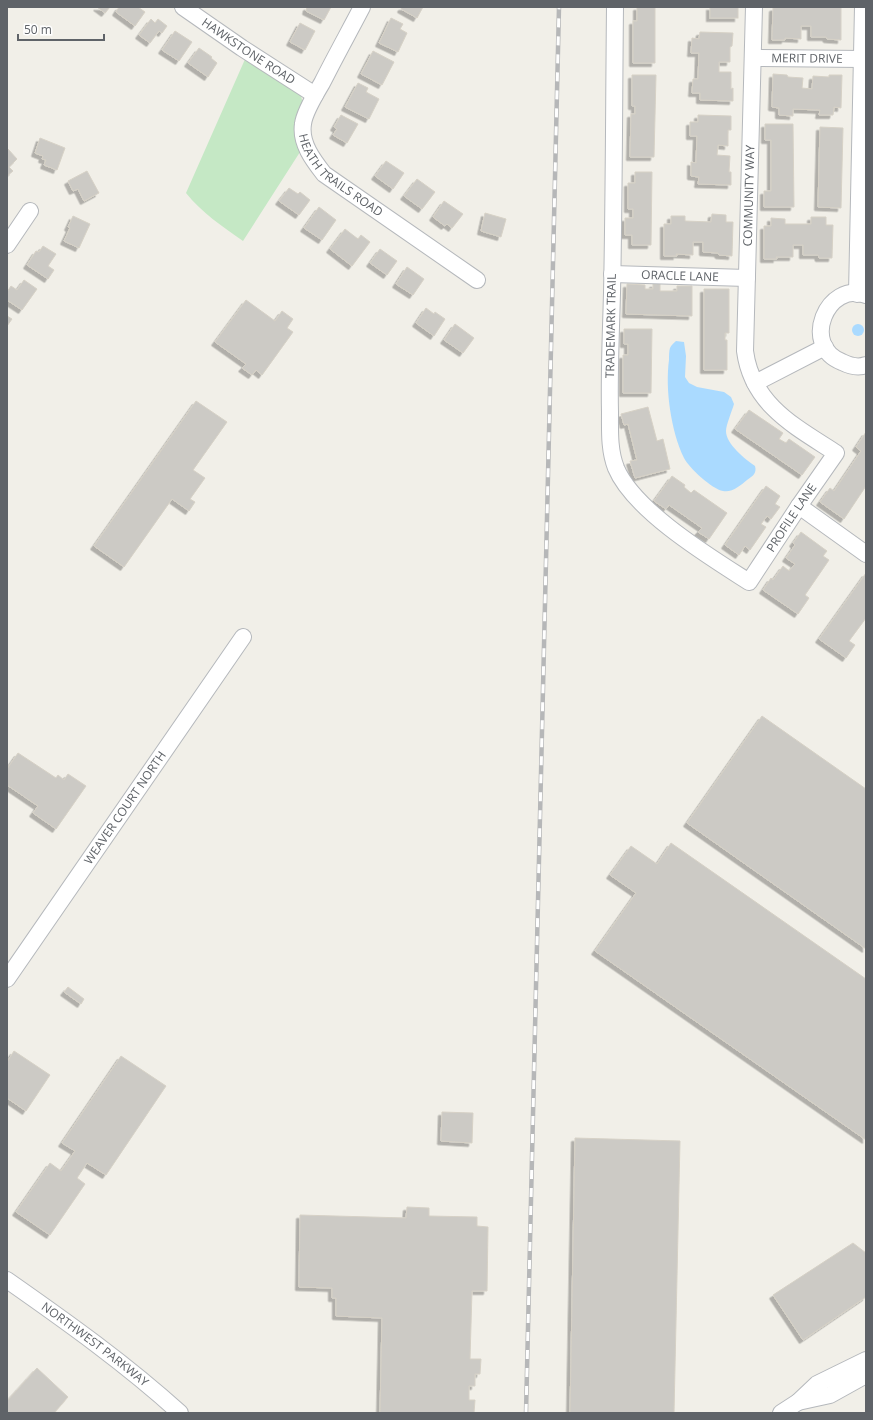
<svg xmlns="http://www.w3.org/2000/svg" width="873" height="1420" viewBox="0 0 873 1420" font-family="'Open Sans',sans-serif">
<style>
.green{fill:#c5e8c5}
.water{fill:#aadaff}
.building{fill:#cccac5;stroke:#d6d1c6;filter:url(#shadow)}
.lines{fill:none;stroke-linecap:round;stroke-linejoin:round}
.minor-casing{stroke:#b5b8bc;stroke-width:18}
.minor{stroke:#fff;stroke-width:16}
.rail-casing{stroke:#b6b7b8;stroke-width:4.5}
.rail{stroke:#fff;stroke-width:3;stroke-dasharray:9;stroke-linecap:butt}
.labels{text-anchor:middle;stroke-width:3;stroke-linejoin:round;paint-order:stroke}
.street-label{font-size:12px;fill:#5f6368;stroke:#fff}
</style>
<defs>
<filter id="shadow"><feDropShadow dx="-3.5" dy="3.5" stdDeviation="0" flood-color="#0004"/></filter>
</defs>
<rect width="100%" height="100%" fill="#f1efe8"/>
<path class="green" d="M246 57 300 93C308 112 295 133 300 152L243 241C222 226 202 213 186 193Z"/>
<g class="water">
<circle cx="858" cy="330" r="6"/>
<path d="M676 341 684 342 686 356 685 377 689 383 697 387 724 392 731 397 734 404C732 411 726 425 726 431 726 444 745 459 755 466 757 473 753 476 747 480 741 485 732 493 723 491 712 489 689 468 684 458 671 431 665 389 669 360 669 356 669 351 670 348 671 345 674 343 676 341Z"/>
</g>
<g class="building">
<polygon points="97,7 110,7 105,13"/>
<polygon points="119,7 138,7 145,12 135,26 116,12"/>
<polygon points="307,7 331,7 324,20 306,11"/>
<polygon points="402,7 423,7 417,18 401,9"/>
<polygon points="637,7 655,7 655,63 633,63 633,21 637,21"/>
<rect x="710" y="7" width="28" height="11"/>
<polygon points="780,7 841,7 841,40 827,39 826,37 811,37 811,26 801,26 801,39 785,38 785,40 772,40 773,8"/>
<polygon points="391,18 403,24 400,29 407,33 398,52 379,43"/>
<polygon points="151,19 155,23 158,19 167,26 162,33 159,31 150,43 139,35"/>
<polygon points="300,23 315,31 305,50 290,42"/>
<polygon points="175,31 192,42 179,61 162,50"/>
<polygon points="700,32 733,33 732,46 730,47 730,62 719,62 719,72 731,72 731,89 733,88 733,101 700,100 700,93 692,93 693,79 698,79 699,53 691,53 692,38 699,39"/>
<polygon points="199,48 212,57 211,58 217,63 208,77 188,63"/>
<polygon points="373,51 394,62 382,85 361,74"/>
<polygon points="773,74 787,75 788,77 803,78 802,88 812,89 813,76 829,77 829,75 842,75 841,108 834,107 833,115 819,115 820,110 793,109 793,116 779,115 779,108 772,107"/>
<polygon points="632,75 656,75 654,157 630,157 631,114 635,114 635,106 632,106"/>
<polygon points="358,83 368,88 366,92 379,99 369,119 345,107"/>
<polygon points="341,115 358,124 347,143 333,135 337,129 334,127"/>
<polygon points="698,115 731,116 731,130 728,130 728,146 718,145 717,155 730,156 729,172 731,172 731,185 698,184 699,177 691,176 691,162 696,163 697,136 690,136 690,122 698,122"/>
<polygon points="765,124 793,124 794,207 764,207 764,191 771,191 771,140 765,140"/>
<polygon points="820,127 843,128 841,208 818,207"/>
<polygon points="40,138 65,148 57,170 44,165 46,160 42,159 43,156 35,153"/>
<polygon points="7,149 8,149 17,159 9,167 13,171 7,176"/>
<polygon points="386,161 404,173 393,189 375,176"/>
<polygon points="87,171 99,193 84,201 78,189 73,191 68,181"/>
<polygon points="635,172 652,172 651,245 632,245 632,235 625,235 625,218 633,218 633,209 628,209 628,183 635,183"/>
<polygon points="417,179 435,192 422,209 404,196"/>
<polygon points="289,188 298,194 300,192 310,200 299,215 279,201"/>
<polygon points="444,201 463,214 452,228 447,224 445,226 433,217"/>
<polygon points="319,207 336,220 322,240 304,228"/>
<polygon points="485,213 506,219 501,237 481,231"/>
<polygon points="712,214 726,215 726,222 733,222 732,256 719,255 718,253 703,252 703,242 693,242 693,255 676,254 677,256 664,256 664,224 671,224 671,216 685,216 685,221 711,222"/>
<polygon points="73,216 90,224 79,248 64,241 70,228 68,227"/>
<polygon points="811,217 826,217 826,225 833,225 832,258 819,258 818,255 803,255 803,245 793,245 793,257 776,257 777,259 764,259 764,226 771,226 771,218 785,219 785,224 811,224"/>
<polygon points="345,229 358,239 361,235 370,242 352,266 330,249"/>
<polygon points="43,246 56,254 48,266 54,270 48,279 27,265 36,251 39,252"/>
<polygon points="380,249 397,261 387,275 370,263"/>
<polygon points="407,267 424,279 413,295 396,284"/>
<polygon points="24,280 37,289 22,310 7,300 7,292 11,286 17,290"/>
<polygon points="627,284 645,285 645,289 653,289 653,284 660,284 660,291 677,291 677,286 692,286 692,316 626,314"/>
<polygon points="704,289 729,289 729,333 725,333 725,340 727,340 727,370 704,370"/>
<polygon points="246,300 275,321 282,311 293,319 287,328 293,332 262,375 256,370 252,375 242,368 246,364 215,342"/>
<polygon points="426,308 434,314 435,312 445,319 434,336 416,323"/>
<polygon points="7,316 12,319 7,326"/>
<polygon points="455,324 474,338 463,353 444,340"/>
<polygon points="624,329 652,329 651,393 623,393 623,355 628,355 628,344 624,344"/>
<polygon points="196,401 227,422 193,470 205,478 190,499 195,502 189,511 172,499 124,567 94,546"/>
<polygon points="648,407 657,441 663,439 670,469 635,478 630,461 637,460 628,424 624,425 621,414"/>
<polygon points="749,410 783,433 779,439 786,443 789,439 815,457 802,475 735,429"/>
<polygon points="866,432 866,486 844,519 820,502 830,488 834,491 861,451 856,447"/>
<polygon points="672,476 685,485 684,487 691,493 694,490 727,513 709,539 698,532 702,528 669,505 666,509 654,501"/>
<polygon points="766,486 780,496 775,504 780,507 771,519 767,516 761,524 766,527 750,550 745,546 739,555 725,545"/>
<polygon points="801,532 827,551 823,556 829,560 805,595 809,598 798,614 763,590 771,578 773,580 783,566 789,571 795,564 786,558 795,545 793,543"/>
<polygon points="866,573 866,618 849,641 855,645 846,658 819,639"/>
<polygon points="762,716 866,789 866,949 687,823"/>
<polygon points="18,753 56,778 58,775 64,780 68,774 86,786 56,829 33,813 38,806 7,785 7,769"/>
<polygon points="671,843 866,979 866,1140 595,951 636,893 610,875 631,846 657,864"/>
<polygon points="68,987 84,999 81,1004 64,992"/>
<polygon points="14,1051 50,1075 26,1111 7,1098 7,1062"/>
<polygon points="121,1056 166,1086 106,1175 87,1163 77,1178 85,1184 50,1235 16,1212 50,1163 61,1171 75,1151 62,1143"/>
<polygon points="442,1112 473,1113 472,1143 441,1141"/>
<polygon points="575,1138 680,1141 674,1413 570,1413"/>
<polygon points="407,1207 429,1208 429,1216 477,1217 477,1226 488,1227 487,1291 472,1291 470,1359 481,1359 480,1374 475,1374 475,1386 469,1386 469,1400 475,1400 474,1413 380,1413 382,1318 336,1316 336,1298 332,1298 332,1288 299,1287 300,1215 406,1218"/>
<polygon points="853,1243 866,1253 866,1297 803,1340 773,1295"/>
<polygon points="37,1368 68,1397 54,1413 7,1413 7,1401"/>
</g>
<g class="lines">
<defs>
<g id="minor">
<path id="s1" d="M183 7 242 48 315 95"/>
<path id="s2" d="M362 7C349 32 335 57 322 83 316 93 304 114 303 124 300 143 313 160 324 174L477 280"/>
<path id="s3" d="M615 7C614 102 614 198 612 293 611 332 609 372 610 412 610 431 609 450 616 468 634 511 710 557 749 582L799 506 836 453C796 427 752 405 745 351L754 7"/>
<path id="s4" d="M753 58 862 59"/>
<polyline points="7,245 30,211"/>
<path id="s5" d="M612 274 747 278"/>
<polyline points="857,294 863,7"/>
<path d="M866 295C827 280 800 346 842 362 850 366 858 368 866 365"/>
<polyline points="755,383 825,347"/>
<polyline points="799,506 866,554"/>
<path id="s6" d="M7 979 243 637"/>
<path id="s7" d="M7 1280C67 1322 126 1364 180 1413"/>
<polyline points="798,1402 830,1395 866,1375"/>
<polyline points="781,1413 798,1402 817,1384 866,1360"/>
</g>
</defs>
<use href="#minor" class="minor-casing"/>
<use href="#minor" class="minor"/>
<defs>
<polyline id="rail" points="526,1413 559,7"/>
</defs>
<use href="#rail" class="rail-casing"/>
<use href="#rail" class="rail"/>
</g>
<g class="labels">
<g class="street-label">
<text dy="4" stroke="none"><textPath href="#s1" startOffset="79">HAWKSTONE ROAD</textPath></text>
<text dy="4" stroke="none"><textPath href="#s4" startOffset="54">MERIT DRIVE</textPath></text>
<text dy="4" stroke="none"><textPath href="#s2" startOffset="199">HEATH TRAILS ROAD</textPath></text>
<text dy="4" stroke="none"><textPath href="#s3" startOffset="1092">COMMUNITY WAY</textPath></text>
<text dy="4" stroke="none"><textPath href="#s5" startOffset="68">ORACLE LANE</textPath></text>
<text transform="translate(611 326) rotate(-89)" y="4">TRADEMARK TRAIL</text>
<text dy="4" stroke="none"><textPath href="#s3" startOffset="716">PROFILE LANE</textPath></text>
<text dy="4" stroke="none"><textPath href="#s6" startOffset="208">WEAVER COURT NORTH</textPath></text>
<text dy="4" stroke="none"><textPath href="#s7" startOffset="109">NORTHWEST PARKWAY</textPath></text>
</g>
</g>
<rect width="873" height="1420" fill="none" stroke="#5f6368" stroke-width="16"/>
<path d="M18 34v6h86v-6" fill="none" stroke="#5f6368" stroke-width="2"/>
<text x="24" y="34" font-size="12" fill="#5f6368" stroke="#ffffff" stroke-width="3" paint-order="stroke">50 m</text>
</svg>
